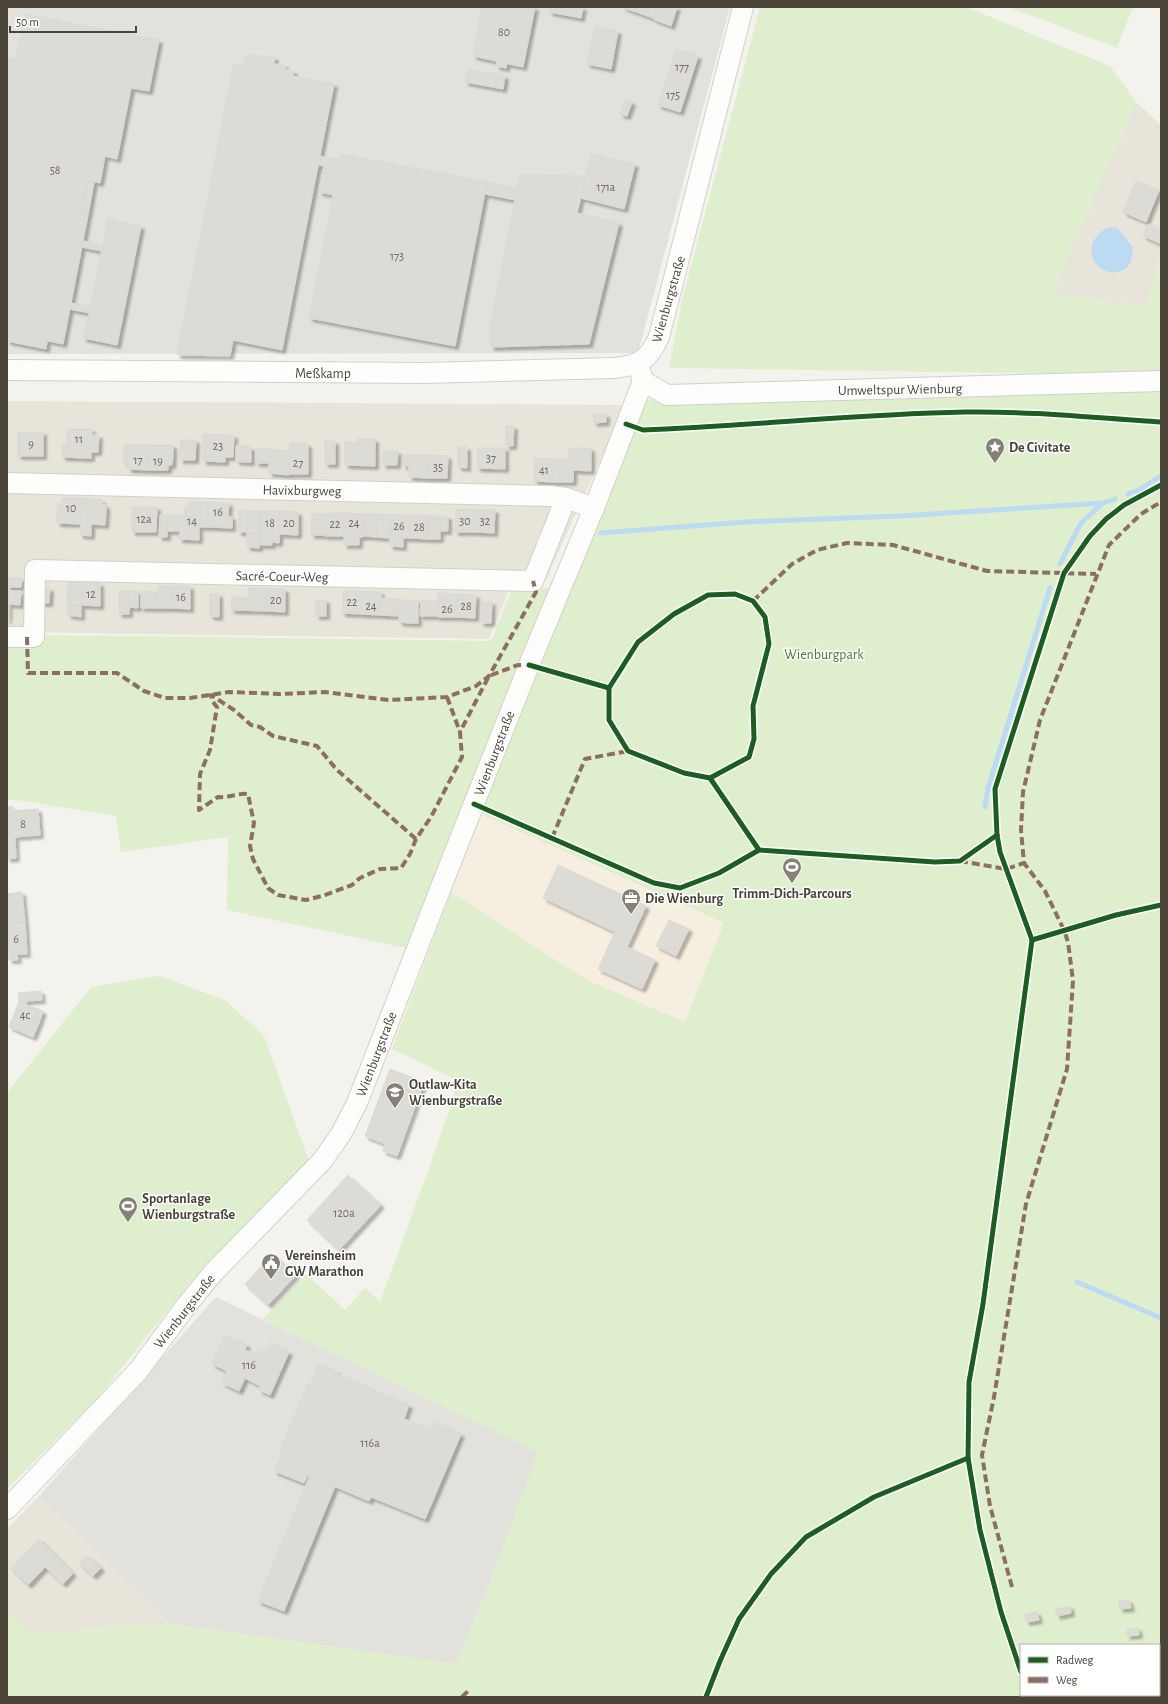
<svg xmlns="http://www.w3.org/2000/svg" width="1168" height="1704" viewBox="0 0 1168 1704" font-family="'Alegreya Sans',sans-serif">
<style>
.residential{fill:#e7e4da}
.commercial{fill:#f6eee0}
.industrial{fill:#e3e1db}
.green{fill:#dfeecd;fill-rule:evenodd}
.water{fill:#bcdaf2}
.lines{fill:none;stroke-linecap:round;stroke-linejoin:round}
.stream{stroke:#bcdaf2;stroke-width:5}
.building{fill:#dddbd5;stroke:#dbd9d3;filter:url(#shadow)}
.minor-casing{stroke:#d1d0ca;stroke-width:22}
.minor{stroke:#fdfdfc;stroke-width:20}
.quiet{stroke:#8d6e63;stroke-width:4;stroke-dasharray:8 4;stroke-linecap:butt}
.cycleway-casing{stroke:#fff;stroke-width:8}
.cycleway{stroke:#1b5e20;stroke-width:5}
.labels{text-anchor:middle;stroke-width:3;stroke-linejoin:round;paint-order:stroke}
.number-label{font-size:12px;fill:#706a60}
.street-label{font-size:14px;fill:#4a4438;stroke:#fff}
.poi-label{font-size:14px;font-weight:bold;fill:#4a4438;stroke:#fff;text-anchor:start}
.park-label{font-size:14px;fill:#438027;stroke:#fff}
</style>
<defs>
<filter id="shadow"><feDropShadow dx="3.5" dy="3.5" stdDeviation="1" flood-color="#0004"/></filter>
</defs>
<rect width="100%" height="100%" fill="#f3f2ed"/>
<g class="residential">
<polygon points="1136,102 1161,125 1161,256 1146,307 1051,294"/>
<polygon points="7,401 625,405 546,580 514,578 489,639 7,632"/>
<polygon points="39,1496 170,1624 31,1633 7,1611 7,1529"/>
</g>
<polygon class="commercial" points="481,814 725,923 684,1023 585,979 451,892"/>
<g class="industrial">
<polygon points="7,7 730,7 638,353 7,354"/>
<polygon points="216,1297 539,1452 490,1582 456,1664 170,1624 39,1496"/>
</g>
<g class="green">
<polygon points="760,7 966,7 1110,66 1136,102 1051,294 1146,307 1161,256 1161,375 669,368 682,300"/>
<polygon points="1009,7 1133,7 1117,48"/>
<path d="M1161 385V1697H7V1611L32 1633 170 1624 456 1664 490 1582 538 1452 263 1319 306 1274 345 1310 365 1288 380 1302 428 1171 459 1081 392 1049 451 892 585 979 685 1022 724 923 481 814 645 400ZM1021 1645H1159V1695H1021Z"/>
<polygon points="513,587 550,588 406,948 227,910 228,837 121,852 116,816 16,800 7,800 7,644 40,635 491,641"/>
<polygon points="159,976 225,1000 264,1036 309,1161 189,1284 95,1401 7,1489 7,1093 91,987"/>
</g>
<path class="water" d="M1109 227 1117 228 1133 247C1132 253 1132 263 1127 267 1104 287 1070 247 1109 227Z"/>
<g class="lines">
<g class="stream">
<polyline points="1128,494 1139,490 1161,476"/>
<polyline points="601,533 745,522 900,516 1103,503 1115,499"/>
<polyline points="1060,564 1081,523 1103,503"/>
<polyline points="985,807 988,788 1050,588"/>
<polyline points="1077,1282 1161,1318"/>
</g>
</g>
<g class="building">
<polygon points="482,7 535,7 523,67 473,56"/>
<polygon points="550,7 583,7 581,18 549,12"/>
<polygon points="622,7 657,7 653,18"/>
<polygon points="657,7 677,7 671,26 653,19"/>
<polygon points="25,14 159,40 149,91 131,88 117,159 105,156 100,183 87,180 81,214 88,215 63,344 44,340 45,334 7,327 7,58 16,59"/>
<polygon points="595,27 618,31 611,69 587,64"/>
<polygon points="676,49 698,56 689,84 667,77"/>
<polygon points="246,55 275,57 274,64 285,65 285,70 276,69 275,73 244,67"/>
<polygon points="497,61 507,63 506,68 496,66"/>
<polygon points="234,64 275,73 276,69 288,70 294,71 293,76 334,84 282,350 233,340 230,356 177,355"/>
<polygon points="468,69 505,76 503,89 465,82"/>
<polygon points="667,77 689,84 680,112 658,105"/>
<polygon points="625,100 632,102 627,116 620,114"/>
<polygon points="341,154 487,182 455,346 309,318 333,195 319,192 324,166 318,165 320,156 340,160"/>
<polygon points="591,154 635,164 624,209 581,198"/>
<polygon points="520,175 586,176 577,213 619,223 589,344 491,347 490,328 515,200 485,194 487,182 517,188"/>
<polygon points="87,180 94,182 88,215 81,214"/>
<polygon points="1136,181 1159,190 1146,222 1123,212"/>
<polygon points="108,219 141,226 117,345 103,342 103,338 85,335"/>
<polygon points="1148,224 1161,230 1161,244 1143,236"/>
<polygon points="83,241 103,245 101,251 82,247"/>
<polygon points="71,303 91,307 89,313 70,309"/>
<polygon points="87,321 85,335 103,338 103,342 83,338"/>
<polygon points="7,327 45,334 44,340 47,341 46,349 7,341"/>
<polygon points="593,414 606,414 606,422 594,423"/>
<polygon points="506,426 514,426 513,446 506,446"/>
<polygon points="68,429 92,429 91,453 84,453 84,458 62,457 62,444 67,444"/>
<rect x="18" y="432" width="25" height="24"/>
<polygon points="203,434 234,435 233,457 225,457 225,462 203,461"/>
<polygon points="91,435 99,435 98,452 91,452"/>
<polygon points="357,439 365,439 365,444 356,444"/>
<polygon points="365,439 375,439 375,466 345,465 345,441 365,444"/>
<polygon points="180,440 196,440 195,460 180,460"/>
<rect x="325" y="441" width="10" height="23"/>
<polygon points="290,443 306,443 308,445 308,474 289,474"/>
<polygon points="124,444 149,445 148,470 128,469 128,456 124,455"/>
<polygon points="149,445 173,445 173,457 169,457 168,470 148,470"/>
<polygon points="236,446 243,446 243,462 236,461"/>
<polygon points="243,446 251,447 251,462 243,462"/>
<polygon points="458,447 467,447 467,468 458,467"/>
<polygon points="256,448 289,451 289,475 269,473 269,463 256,463"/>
<polygon points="478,448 505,448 505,469 477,468"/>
<polygon points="569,448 591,448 591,471 573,470 574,459 569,459"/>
<polygon points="383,451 398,451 397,465 383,465"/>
<rect x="84" y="453" width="7" height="5"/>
<polygon points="124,455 128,456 128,464 124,464"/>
<polygon points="403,455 429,455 428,478 409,477 409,466 403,466"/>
<polygon points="429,455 448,456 447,478 428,478"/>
<polygon points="169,457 173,457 172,465 168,465"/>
<polygon points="534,458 554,459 553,482 534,481"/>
<polygon points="554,459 574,459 573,482 553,482"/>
<polygon points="62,498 82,498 81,524 57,523 57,512 61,512"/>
<polygon points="82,498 102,500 102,513 106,513 105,525 91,524 91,536 80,535"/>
<polygon points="188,502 208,502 208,527 199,527 199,540 179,539 180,531 176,531 176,515 187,515"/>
<polygon points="208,502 229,503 228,516 232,517 232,528 208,527"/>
<rect x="57" y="504" width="4" height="8"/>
<rect x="102" y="505" width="4" height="8"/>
<polygon points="132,507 157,507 156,532 132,532"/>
<polygon points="184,507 188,507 187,515 184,515"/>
<polygon points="475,509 475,532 455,532 456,510"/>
<polygon points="475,509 495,510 494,533 475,532"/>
<polygon points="239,510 248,511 247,532 238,532"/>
<polygon points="248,511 261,511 260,534 247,534"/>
<polygon points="261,511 280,511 279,543 272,542 272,545 260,545"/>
<polygon points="280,511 298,512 298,535 279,534"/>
<polygon points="312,513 325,514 325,535 311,535"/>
<rect x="325" y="513" width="19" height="23"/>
<polygon points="344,513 364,514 363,537 344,536"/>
<polygon points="364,514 377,514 376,532 363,532"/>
<polygon points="377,514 390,515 389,538 376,537"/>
<polygon points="390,514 409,515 409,538 403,538 403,547 390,546"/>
<polygon points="160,515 167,515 167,537 159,537"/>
<rect x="167" y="515" width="9" height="16"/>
<polygon points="409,515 428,515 428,539 409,538"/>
<rect x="428" y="516" width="12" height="23"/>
<polygon points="441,516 448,516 448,531 440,531"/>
<polygon points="363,532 376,532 376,537 363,536"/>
<polygon points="247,534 260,534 259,548 247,547"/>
<polygon points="344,536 359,537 359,545 344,545"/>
<polygon points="7,578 22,578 21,587 7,587"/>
<polygon points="68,582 82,583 81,605 67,605"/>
<polygon points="82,583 100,583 100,606 81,605"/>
<polygon points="158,585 172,586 171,608 141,608 141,591 155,592 155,601 157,601"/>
<polygon points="172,586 190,586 190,609 171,608"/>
<polygon points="42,588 50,588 49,603 41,603"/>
<polygon points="248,588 267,588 266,611 231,610 232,597 248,598"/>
<polygon points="267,588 285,589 285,612 266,611"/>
<polygon points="7,591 9,591 8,620 7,620"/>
<polygon points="9,591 21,591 20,605 8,604"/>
<rect x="119" y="591" width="10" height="23"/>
<polygon points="129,591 138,591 138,608 129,607"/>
<polygon points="343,591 362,591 361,614 342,613"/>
<polygon points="362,591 381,592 380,615 361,614"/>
<polygon points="155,593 158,593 157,601 155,601"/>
<polygon points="438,593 457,594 456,617 437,617"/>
<polygon points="210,594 219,594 219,617 210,616"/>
<polygon points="457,594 476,595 475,618 456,617"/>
<polygon points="380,598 400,599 399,616 380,615"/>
<rect x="316" y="600" width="10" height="16"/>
<polygon points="400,600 409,600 409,623 399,622"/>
<rect x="409" y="600" width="9" height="23"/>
<polygon points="421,600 437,601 437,616 420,616"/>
<polygon points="481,602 492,602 491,623 481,623"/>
<polygon points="68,605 81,606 81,617 68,615"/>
<polygon points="7,807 13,807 13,811 38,809 40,835 15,837 16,858 7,859"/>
<polygon points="558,865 646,906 627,947 655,960 642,989 598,969 615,932 543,898"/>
<polygon points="22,892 25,922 7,924 7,894"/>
<polygon points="669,920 689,929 676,956 656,946"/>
<polygon points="25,922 27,954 17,954 18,960 9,960 9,955 7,955 7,924"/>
<polygon points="41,991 42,1000 27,1001 26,1004 19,1002 18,993"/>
<polygon points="19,1002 38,1009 34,1021 39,1023 33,1037 9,1027"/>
<polygon points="38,1009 43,1011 39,1023 34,1021"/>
<polygon points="390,1069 424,1082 397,1156 383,1151 385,1144 365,1136"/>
<polygon points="348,1175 381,1205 339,1250 307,1220"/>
<polygon points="273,1254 296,1275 268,1305 245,1284"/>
<polygon points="225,1335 247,1345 245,1350 257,1355 259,1350 266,1352 270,1343 289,1352 270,1395 259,1390 260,1386 245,1378 239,1391 222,1383 227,1371 212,1364"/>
<polygon points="319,1364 337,1372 336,1374 409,1405 404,1419 430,1429 433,1422 461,1434 425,1519 371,1497 369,1501 308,1475 304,1483 274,1471 282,1454 279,1452 308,1384 310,1385"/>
<polygon points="310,1475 335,1486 284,1611 258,1601"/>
<polygon points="39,1539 73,1573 63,1584 45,1567 28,1585 11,1568"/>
<polygon points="87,1555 101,1568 93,1576 79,1563"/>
<polygon points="1129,1600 1131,1608 1120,1609 1118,1601"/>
<polygon points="1070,1606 1071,1613 1057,1616 1055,1609"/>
<polygon points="1037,1612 1039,1620 1026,1622 1025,1614"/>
<polygon points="1138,1628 1139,1635 1127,1636 1127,1630"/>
</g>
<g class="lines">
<defs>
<g id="minor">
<path d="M7 370 424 373 614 368C640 365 648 361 659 337L743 7"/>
<polyline points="643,381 667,395 1161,381"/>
<polyline points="7,483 550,496 566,498 594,508"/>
<polyline points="7,637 34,637 35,570 533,581 566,498"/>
<polyline points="7,1509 138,1371 186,1306 213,1273 322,1161 341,1134 357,1103 443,882 529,665 594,508 643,381 638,364"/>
</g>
</defs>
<use href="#minor" class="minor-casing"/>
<use href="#minor" class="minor"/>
<g class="quiet">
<polyline points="753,601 792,564 817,550 847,543 893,545 987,571 1096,574"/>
<polyline points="27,637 28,673 117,673 144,691 165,698 190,698 229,692 280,694 325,692 389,700 447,697 476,686 489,676 536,592 533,581"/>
<polyline points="447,697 460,732"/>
<polyline points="552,838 585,759 628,751"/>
<path d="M416 839 337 770 317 746 273 736 260 727 251 725 234 710 211 695 212 701 217 707 210 750 200 774 199 810 218 797C229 798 237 793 248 794L254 823 250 846 253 859 268 888 278 895 306 900 322 896 352 885 360 878 380 869 401 868 410 854 416 839 431 817 462 757 460 732 489 676 518 665 533 666"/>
<polyline points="960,861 1006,869 1024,863"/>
<polyline points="1012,1587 990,1506 982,1455 994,1397 1026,1204 1067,1069 1073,981 1068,942 1064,930 1045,891 1024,863 1021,830 1023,792 1040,720 1109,545 1141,514 1161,502"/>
<polyline points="1028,1695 1029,1697"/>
<polyline points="462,1697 469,1690"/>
</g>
<defs>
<g id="cycleway">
<path d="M626 424 643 430C750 426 857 414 965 412 1030 411 1096 418 1161 422"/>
<polyline points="529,665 609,688"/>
<polyline points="710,778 749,757 754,739 753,706 769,644 765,617 753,601 735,594 708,595 674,614 638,642 609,688 609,720 628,751 684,773 710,778 759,850 935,862 960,861 997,835"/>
<polyline points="474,804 654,883 680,888 719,873 759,850"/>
<polyline points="1032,940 1116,915 1161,905"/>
<polyline points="1021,1672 1001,1612 980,1530 968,1458 969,1382 983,1304 1032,940 1000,852 997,835 995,789 1064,573 1090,536 1106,519 1124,505 1161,485"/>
<polyline points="706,1697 720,1661 739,1619 771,1574 806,1537 874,1497 968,1458"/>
</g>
</defs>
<use href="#cycleway" class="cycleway-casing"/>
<use href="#cycleway" class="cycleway"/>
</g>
<defs>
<symbol id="sight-pin" viewBox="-11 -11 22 30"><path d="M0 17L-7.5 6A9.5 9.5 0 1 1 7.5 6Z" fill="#858177" stroke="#fff"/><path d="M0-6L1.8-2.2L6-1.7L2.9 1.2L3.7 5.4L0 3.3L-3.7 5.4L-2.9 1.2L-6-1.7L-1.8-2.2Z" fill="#fff"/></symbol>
<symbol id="stadium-pin" viewBox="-11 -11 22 30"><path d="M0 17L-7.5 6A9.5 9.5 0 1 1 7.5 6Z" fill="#858177" stroke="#fff"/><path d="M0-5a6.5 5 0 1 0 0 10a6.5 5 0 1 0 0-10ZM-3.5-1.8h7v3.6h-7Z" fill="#fff"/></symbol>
<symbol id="office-pin" viewBox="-11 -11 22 30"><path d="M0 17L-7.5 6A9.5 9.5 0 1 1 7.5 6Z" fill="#858177" stroke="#fff"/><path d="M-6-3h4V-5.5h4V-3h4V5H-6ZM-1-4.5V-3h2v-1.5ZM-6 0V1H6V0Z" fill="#fff"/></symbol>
<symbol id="school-pin" viewBox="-11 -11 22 30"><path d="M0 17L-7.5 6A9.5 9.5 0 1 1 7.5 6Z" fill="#858177" stroke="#fff"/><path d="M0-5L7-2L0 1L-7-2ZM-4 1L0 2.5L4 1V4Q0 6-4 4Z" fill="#fff"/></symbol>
<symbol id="civic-pin" viewBox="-11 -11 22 30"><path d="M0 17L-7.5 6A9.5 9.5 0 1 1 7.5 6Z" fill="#858177" stroke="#fff"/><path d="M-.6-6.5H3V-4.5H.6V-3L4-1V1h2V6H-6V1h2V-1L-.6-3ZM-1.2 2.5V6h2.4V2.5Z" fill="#fff"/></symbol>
</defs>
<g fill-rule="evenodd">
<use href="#sight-pin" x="984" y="436" width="22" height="30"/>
<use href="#stadium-pin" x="781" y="856" width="22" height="30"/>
<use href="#office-pin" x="620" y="887" width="22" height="30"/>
<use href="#school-pin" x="384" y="1081" width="22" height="30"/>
<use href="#stadium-pin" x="117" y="1195" width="22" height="30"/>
<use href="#civic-pin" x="260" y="1252" width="22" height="30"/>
</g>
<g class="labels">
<g class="number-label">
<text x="504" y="36">80</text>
<text x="682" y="71">177</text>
<text x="673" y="99">175</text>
<text x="55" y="174">58</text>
<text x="606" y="191">171a</text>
<text x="397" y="260">173</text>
<text x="79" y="443">11</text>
<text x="31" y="448">9</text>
<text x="218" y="450">23</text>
<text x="491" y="462">37</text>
<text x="138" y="464">17</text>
<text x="158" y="465">19</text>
<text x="298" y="467">27</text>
<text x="438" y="471">35</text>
<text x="544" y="474">41</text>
<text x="71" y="512">10</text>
<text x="218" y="516">16</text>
<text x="144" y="523">12a</text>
<text x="192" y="525">14</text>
<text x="465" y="525">30</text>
<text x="485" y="525">32</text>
<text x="270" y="527">18</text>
<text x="289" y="527">20</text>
<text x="354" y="527">24</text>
<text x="335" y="528">22</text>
<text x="399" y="530">26</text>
<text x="419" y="531">28</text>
<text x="91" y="598">12</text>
<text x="181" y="601">16</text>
<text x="276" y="604">20</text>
<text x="352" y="606">22</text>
<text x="371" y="610">24</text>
<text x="466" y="610">28</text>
<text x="447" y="613">26</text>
<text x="23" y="828">8</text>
<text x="16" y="943">6</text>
<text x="25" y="1019">4c</text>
<text x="344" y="1217">120a</text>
<text x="249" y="1369">116</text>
<text x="370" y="1447">116a</text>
</g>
<g class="street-label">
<text transform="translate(668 299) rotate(-74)" y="5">Wienburgstraße</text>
<text x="323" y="378">Meßkamp</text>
<text transform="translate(900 389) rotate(-1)" y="5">Umweltspur Wienburg</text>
<text transform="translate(302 490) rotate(1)" y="5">Havixburgweg</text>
<text transform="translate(282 576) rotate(1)" y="5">Sacré-Coeur-Weg</text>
<text transform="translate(494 753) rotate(-69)" y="5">Wienburgstraße</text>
<text transform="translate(376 1054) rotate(-69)" y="5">Wienburgstraße</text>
<text transform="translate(184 1311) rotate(-52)" y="5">Wienburgstraße</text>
</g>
<g class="poi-label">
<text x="1009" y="452">De Civitate</text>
<text x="792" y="898" text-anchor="middle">Trimm-Dich-Parcours</text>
<text x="645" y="903">Die Wienburg</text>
<text x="409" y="1089">Outlaw-Kita<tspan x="409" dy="16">Wienburgstraße</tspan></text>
<text x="142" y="1203">Sportanlage<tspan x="142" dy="16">Wienburgstraße</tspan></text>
<text x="285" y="1260">Vereinsheim<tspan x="285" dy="16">GW Marathon</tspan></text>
</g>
<g class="park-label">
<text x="824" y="659">Wienburgpark</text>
</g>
</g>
<rect width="1168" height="1704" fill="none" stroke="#4a4438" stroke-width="16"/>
<rect x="1020" y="1644" width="140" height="52" fill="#ffffff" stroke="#b7b4af"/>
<rect x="1028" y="1657" width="20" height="6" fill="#1b5e20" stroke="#b7b4af"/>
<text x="1056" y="1664" font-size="12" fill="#4a4438">Radweg</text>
<rect x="1028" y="1677" width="20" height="6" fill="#8d6e63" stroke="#b7b4af"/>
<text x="1056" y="1684" font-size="12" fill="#4a4438">Weg</text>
<path d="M10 26v6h126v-6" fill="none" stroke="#4a4438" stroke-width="2"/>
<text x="16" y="26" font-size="12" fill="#4a4438" stroke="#ffffff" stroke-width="3" paint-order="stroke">50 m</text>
</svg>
